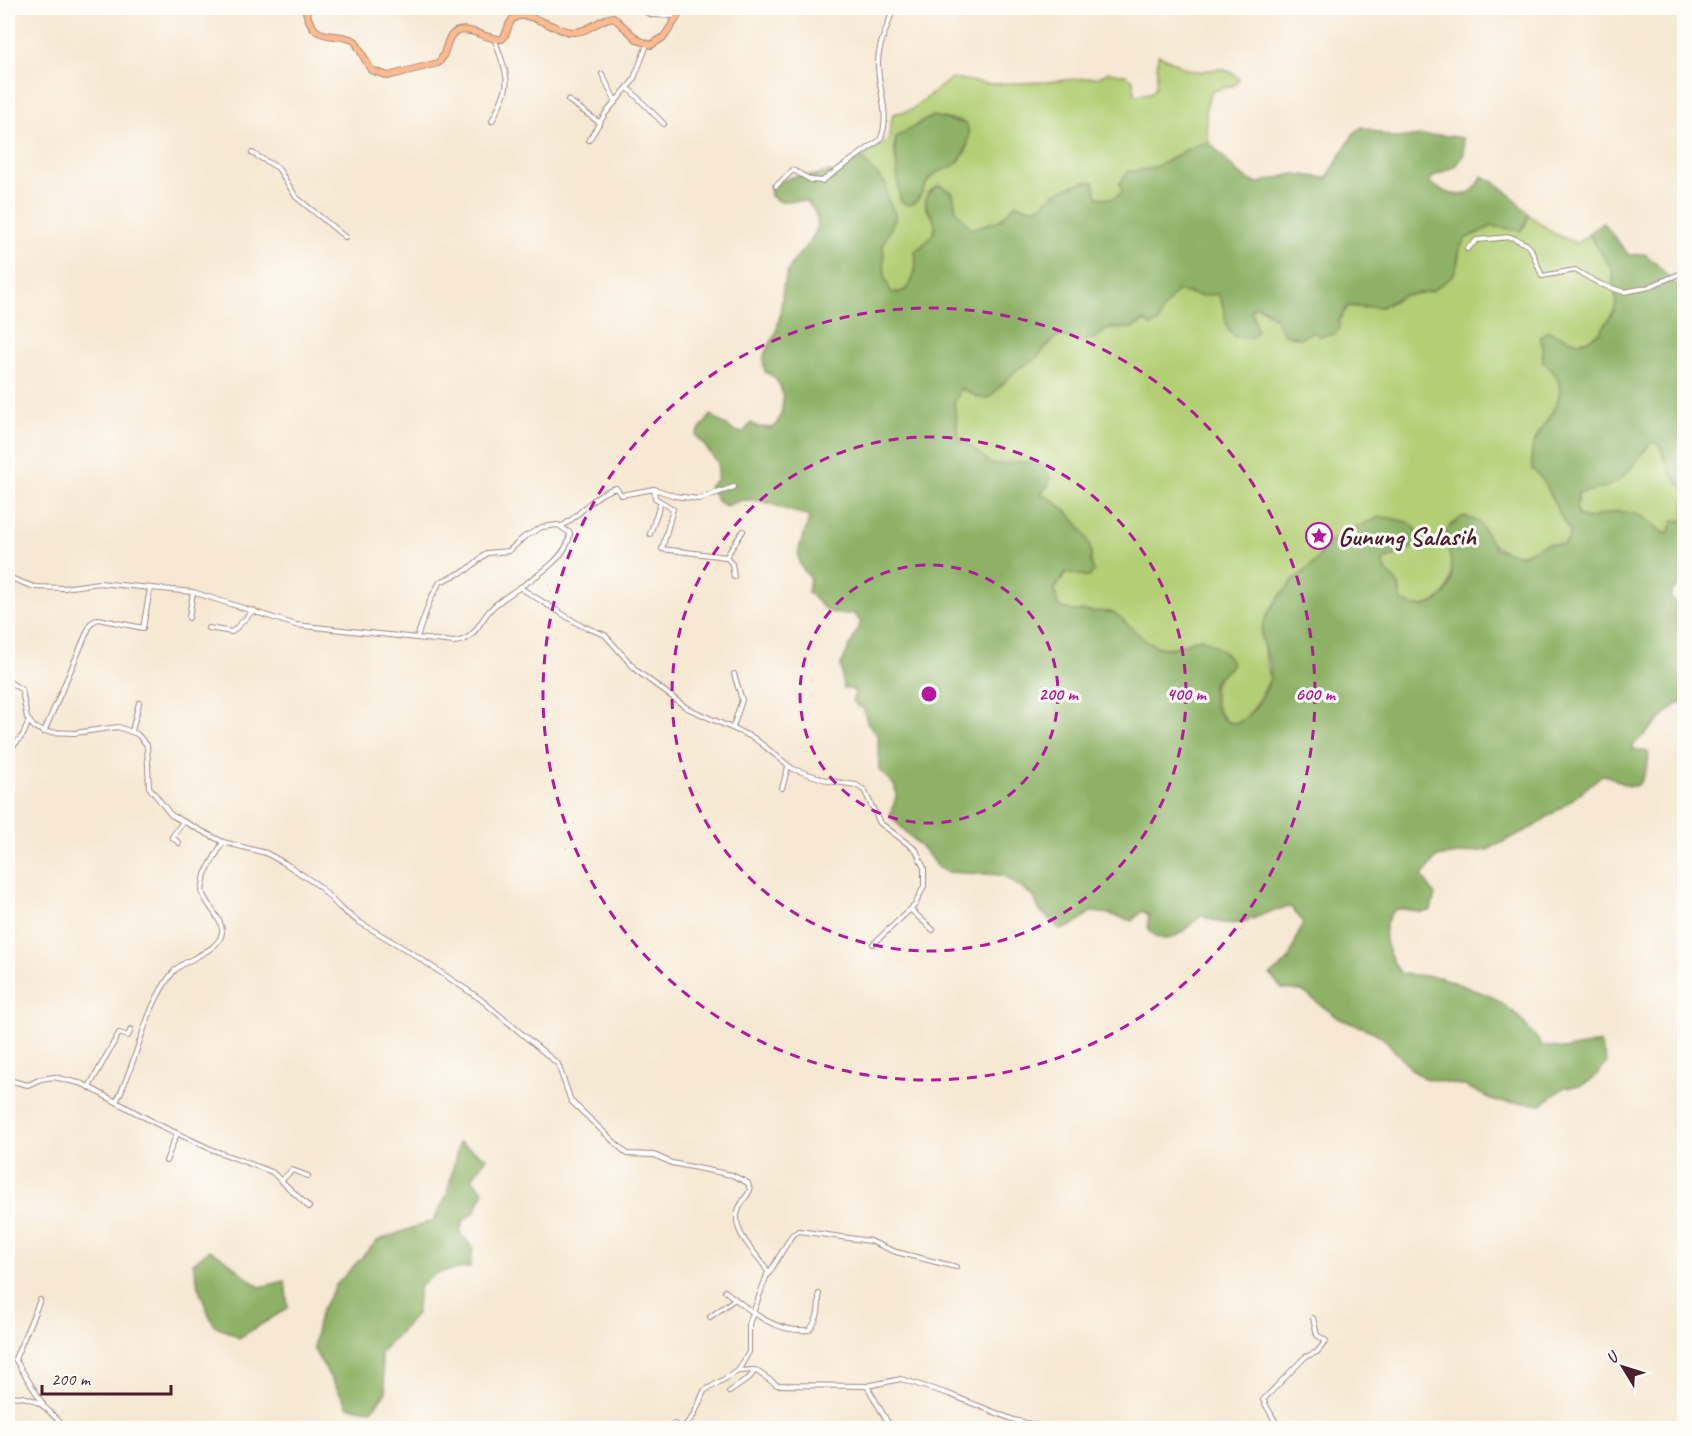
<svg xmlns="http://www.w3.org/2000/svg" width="1692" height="1436" viewBox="0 0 1692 1436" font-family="Caveat,sans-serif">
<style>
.green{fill:#b2cf75;stroke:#7e7750;stroke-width:1.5;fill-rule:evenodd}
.forest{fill:#8db266;stroke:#6c6848;stroke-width:1.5}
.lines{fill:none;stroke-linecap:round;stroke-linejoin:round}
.street-casing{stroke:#a0847e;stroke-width:6}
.primary-casing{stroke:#a0847e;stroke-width:8}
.street{stroke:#fff;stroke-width:4}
.primary{stroke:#fcba8d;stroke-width:6}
.ring{fill:none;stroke:#b5179e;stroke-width:3;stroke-dasharray:10 8}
.labels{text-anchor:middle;stroke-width:6;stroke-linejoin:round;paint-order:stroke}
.poi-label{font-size:26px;font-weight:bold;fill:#4a1f2b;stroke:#fdfcf7;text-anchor:start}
.centre{fill:#b5179e;stroke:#fdfcf7;stroke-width:3}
.ring-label{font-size:18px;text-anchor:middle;font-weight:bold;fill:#b5179e;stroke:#fdfcf7;stroke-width:6;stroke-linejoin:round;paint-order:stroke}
</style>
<rect width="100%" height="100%" fill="#fdfcf7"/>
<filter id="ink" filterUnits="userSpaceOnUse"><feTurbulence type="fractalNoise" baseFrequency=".0167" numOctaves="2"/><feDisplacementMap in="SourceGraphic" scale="12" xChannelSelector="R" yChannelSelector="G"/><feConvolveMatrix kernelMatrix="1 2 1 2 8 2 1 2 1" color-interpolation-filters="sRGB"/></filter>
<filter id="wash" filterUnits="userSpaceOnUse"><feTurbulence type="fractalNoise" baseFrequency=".008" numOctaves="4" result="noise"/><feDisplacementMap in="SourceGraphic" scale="24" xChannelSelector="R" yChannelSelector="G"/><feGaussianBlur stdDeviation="1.35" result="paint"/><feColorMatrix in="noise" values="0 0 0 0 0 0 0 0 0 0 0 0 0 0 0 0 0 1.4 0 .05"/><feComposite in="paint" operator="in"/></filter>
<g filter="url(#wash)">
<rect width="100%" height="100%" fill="#f6e8d2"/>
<g class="green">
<path d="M1158 55C1170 58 1177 66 1189 70 1210 76 1218 59 1239 79L1235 85 1212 91C1203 106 1206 125 1209 142 1176 147 1170 171 1129 171L1120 183 1122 191C1115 201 1108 199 1097 197L1086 181C1077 185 1062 188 1054 194 1035 208 1044 213 1016 204L1000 220 972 229 956 211 953 193 939 185 927 193 926 208 936 221V229L928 242 915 251C918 267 913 297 891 292L885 278 883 245 896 216 887 199 885 184 861 158 888 140 893 114 911 110 952 78 990 84 1046 82 1099 77 1109 72 1126 75 1133 80 1135 95 1150 93 1156 87ZM945 119 962 121C981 162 949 159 931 178 924 185 921 195 915 202 903 184 890 159 896 137L904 135 921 121Z"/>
<path d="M1529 215 1555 234 1577 243 1589 234 1612 269 1616 303 1614 311 1600 333 1586 341 1578 342 1547 331 1543 362C1584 394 1538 420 1532 450 1531 456 1532 463 1532 469 1552 485 1554 511 1570 531L1569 539 1563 545C1551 543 1538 549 1526 553 1502 562 1479 530 1464 516L1450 525C1450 553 1462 593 1428 605 1418 608 1410 607 1401 600L1382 561 1416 546 1366 524 1329 542 1314 564 1295 578 1269 612 1261 635 1270 679 1254 708 1243 721 1235 723 1227 722 1217 710 1213 688 1230 657 1202 638C1191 640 1180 648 1169 648 1147 650 1129 623 1113 612L1072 611 1058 606 1054 590 1067 572 1089 577 1093 571C1089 562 1092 556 1090 547 1084 526 1061 503 1041 494L1049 484 1050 476 1008 464H991L958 435 954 403 961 387 980 398 1000 387 1018 368 1033 361 1056 337 1064 336 1080 342 1095 338 1108 329 1132 328 1145 321 1151 326 1158 323 1164 308 1177 291 1201 296 1217 294 1222 299 1229 332 1255 323 1251 308 1259 306 1299 338 1339 320 1348 306 1365 308 1388 304 1402 296 1432 291 1451 277 1458 262 1460 247 1466 238 1493 226 1512 229 1525 226Z"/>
<path d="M1651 442 1659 444 1671 473 1684 490V521L1674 520 1668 534 1660 532 1642 516 1618 511 1587 519 1579 516 1576 509 1578 493C1622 488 1625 475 1651 442Z"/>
</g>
<g class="forest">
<path d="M933 116 966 124C973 135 966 154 957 163 951 169 938 170 931 177 922 185 922 203 908 205L901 202C898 195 895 143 896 137Z"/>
<path d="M1362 127 1394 138 1440 135 1463 138 1464 154 1455 166 1434 176 1429 182C1449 197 1472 203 1482 176 1502 184 1515 199 1529 215L1521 231 1493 226 1466 238 1460 247 1456 270 1451 277 1432 291 1402 296 1381 307 1348 306 1339 320 1340 328 1335 334 1319 336 1313 332 1299 338 1284 334 1272 313 1259 306 1251 308 1257 332 1251 338 1235 337C1221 325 1228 306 1217 294L1201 296 1177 291 1164 308 1158 323 1151 326 1145 321 1132 328 1108 329 1095 338 1080 342 1064 336 1056 337 1033 361 1018 368 989 398H980L961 388 954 403 958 435 991 464C1014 466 1036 452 1050 476L1049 484 1041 494C1061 503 1084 526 1090 547 1092 556 1089 562 1094 571L1089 577 1066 572 1054 590 1058 606 1072 611 1113 612C1129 623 1147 650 1169 648 1180 648 1191 640 1202 638 1212 644 1229 653 1232 664 1227 671 1220 674 1215 680 1208 690 1216 715 1226 721 1245 732 1267 693 1270 678 1274 652 1250 643 1269 612 1282 591 1294 580 1312 565 1319 559 1322 549 1328 543 1333 538 1374 518 1381 517 1387 517 1394 519 1399 520 1412 522 1418 528 1420 540L1416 546 1382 561 1384 568 1399 585 1401 600C1410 606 1418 608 1428 605 1465 593 1449 559 1445 531L1464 516 1479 522 1495 549 1521 555 1547 543 1563 545 1569 539 1570 531C1554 511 1552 485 1532 469 1532 463 1531 456 1532 450 1538 421 1584 394 1543 362L1541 336 1547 331 1578 342 1586 341 1600 332 1614 311 1616 303 1612 269 1589 234 1602 222 1629 255 1645 254C1660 265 1669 281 1684 291V490L1671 473 1659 444 1651 442C1625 475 1622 488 1578 493L1576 509 1579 516 1587 519C1605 514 1626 506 1644 518 1653 523 1657 531 1668 534L1674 520 1684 521V581L1672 591 1670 598 1684 607V702L1676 705 1634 744 1633 749 1648 752C1650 760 1647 766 1644 775 1635 800 1619 776 1602 775L1573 799 1533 827 1487 850 1437 857 1422 876 1435 895 1431 910C1418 916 1412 908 1399 909 1394 909 1391 913 1389 917 1378 937 1389 956 1401 974L1439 977 1491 996 1515 1013 1543 1046 1566 1049 1600 1043 1607 1063 1592 1080 1580 1086 1565 1087 1542 1104 1497 1102 1465 1086 1424 1078 1413 1071 1386 1041 1374 1032 1340 1019 1302 991 1282 989 1270 975 1288 961 1303 922 1291 907C1252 911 1247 936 1202 916 1187 924 1174 947 1156 936 1147 930 1147 925 1149 915L1142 911 1132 921 1110 914 1091 912 1072 926 1061 930 1039 910 1034 897 1003 875 946 872 937 867 926 852 890 816 896 797 895 786 879 770 878 736 867 722 863 708 859 707 852 700 855 694 852 689 843 688 841 665 861 622 853 613C827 617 825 609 808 592L810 578C807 573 801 568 799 562 795 548 809 529 809 515 777 512 759 489 726 506L718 502 709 487 717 479 718 463 696 435 711 415 734 431 743 433 751 423 758 427 774 428C787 409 787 381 765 372 760 351 768 351 775 334 785 313 778 288 790 267 804 244 834 228 806 201H779L771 196 770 185 798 175 811 176 830 172 835 174 861 158 886 184 887 199 896 216 883 245 885 278 891 292C913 297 918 267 915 251 966 216 899 211 939 185L953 193 956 211 972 229 1000 220 1016 204C1039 212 1037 209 1054 195 1062 188 1085 180 1094 182L1097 197C1108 199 1115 201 1122 191L1120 183 1129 171C1170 171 1176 147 1209 142L1238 173 1251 181 1259 183 1293 174 1327 178 1354 133Z"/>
<polygon points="459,1142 487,1158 472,1178 484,1192 474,1213 463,1221 460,1233 473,1248 470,1267 437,1273 419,1287 416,1315 380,1353 386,1392 372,1410 348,1407 313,1348 320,1313 336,1285 377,1241 434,1220 447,1195"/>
<path d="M209 1250C229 1258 242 1276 260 1287L285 1281 288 1308 239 1338 213 1324 200 1292 193 1263Z"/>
</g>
</g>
<g filter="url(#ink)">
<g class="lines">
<defs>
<g id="street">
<polyline points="638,8 652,15 675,16"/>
<polyline points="602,74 616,102"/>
<polyline points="628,88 664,124"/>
<polyline points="568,100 600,123"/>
<path d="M492 121C513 79 509 83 495 40"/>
<polyline points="589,140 605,114 633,81 647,45"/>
<polyline points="252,153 278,168 296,197 345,237"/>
<path d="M776 186 793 170 811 180 822 181 880 140C892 115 877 88 878 62 878 43 889 26 893 8"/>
<polyline points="1467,249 1477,240 1511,237 1526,244 1531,249 1542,276 1575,270 1600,284 1624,292 1646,288 1684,272"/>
<polyline points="654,489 655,498 673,509 662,549 726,557 743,531"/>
<path d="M562 526C583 514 592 494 616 488L621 495 654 489 675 496 699 499 734 487"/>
<polyline points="650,534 661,502"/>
<polyline points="726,557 732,564 734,577"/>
<path d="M8 577 34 587 64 588 99 583 193 592 296 625 454 642C477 640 478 621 493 607 513 588 568 565 570 533L558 525 542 527 524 537 509 551 487 553 467 570 440 582 431 598 417 637"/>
<polyline points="522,589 580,625 605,635 637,671 687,708 754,738 793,769 829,781 856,785 864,790 880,823 916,850 924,868 924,886 915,905 873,944"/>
<polyline points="189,618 193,592"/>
<polyline points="208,628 232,632 254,610"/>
<path d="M8 681 22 690 27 718 34 727 44 732 75 733 118 727 137 734 147 745 149 787 171 815 223 842 266 853 286 864 319 886 340 908 359 922 410 952 479 998 558 1064 571 1101 627 1154 654 1155 672 1163 732 1175 748 1183 750 1190C747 1197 740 1203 738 1211 731 1234 759 1254 768 1272L749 1324V1352L738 1371"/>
<polyline points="733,727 742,700 734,674"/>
<polyline points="132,731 139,703"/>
<polyline points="44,732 91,623 98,619 143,628 150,589"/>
<polyline points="8,752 23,735 29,721"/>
<polyline points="782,788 788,767"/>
<polyline points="179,843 172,837 182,823"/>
<polyline points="911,910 933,930"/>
<polyline points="8,1080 28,1085 41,1079 54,1077 83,1084 157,1124 213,1150 272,1172 309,1207"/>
<polyline points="89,1087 119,1033 128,1036 131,1029"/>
<path d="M117 1100C139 1058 143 1009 174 971 184 959 220 952 222 932 223 918 205 905 202 891L205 874 223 842"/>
<polyline points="166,1161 177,1133"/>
<polyline points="283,1179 292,1170 308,1176"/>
<polyline points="768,1275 792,1235 799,1231 870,1241 896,1252 956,1267"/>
<path d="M725 1291C750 1311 775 1333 809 1330 819 1320 819 1308 819 1294"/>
<polyline points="40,1300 15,1359 43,1404"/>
<polyline points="710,1317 735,1299"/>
<polyline points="867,1386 891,1428"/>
<polyline points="729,1392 748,1379 755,1371"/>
<path d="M8 1397C35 1393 49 1410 65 1428"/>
<polyline points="108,1428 114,1428"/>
<polyline points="144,1428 148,1427"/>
<path d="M646 1428C655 1424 665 1429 674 1424L681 1428"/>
<polyline points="683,1428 694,1415 704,1391 738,1371 755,1370 777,1385 867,1386 901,1379 949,1394 1014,1420 1046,1428"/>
<polyline points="1062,1428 1086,1428"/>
<polyline points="1276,1428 1275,1421 1263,1400 1305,1357 1317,1352 1326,1341 1317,1335 1313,1318"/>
</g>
<path id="primary" d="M305 8C314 46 332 30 355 41L371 70 388 76 438 63C447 56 445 39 454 33 469 24 487 41 502 39 508 34 507 24 513 19 527 7 556 33 574 32 590 32 598 19 613 17L638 40 651 45 664 37 683 8"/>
</defs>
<use href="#street" class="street-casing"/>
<use href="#primary" class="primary-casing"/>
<use href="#street" class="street"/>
<use href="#primary" class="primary"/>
</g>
</g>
<g class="ring">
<circle cx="929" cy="694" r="129"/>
<circle cx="929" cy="694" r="257"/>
<circle cx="929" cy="694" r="386"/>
</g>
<defs>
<symbol id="sight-ring" viewBox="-11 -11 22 22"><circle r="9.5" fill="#fdfcf7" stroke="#b5179e" stroke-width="1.5"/><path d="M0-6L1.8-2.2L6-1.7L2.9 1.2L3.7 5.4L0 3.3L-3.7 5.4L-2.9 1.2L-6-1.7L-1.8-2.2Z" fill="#b5179e"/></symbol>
</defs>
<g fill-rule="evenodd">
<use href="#sight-ring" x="1304" y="521" width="30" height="30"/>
</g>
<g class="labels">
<g class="poi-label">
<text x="1338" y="545">Gunung Salasih</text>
</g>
</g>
<circle cx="929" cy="694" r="9" class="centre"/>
<g class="ring-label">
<text x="1058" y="700">200 m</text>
<text x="1186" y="700">400 m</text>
<text x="1315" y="700">600 m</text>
</g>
<rect width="1692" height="1436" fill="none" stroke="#fdfcf7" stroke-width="30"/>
<g transform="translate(1623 1367) rotate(308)" stroke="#fdfcf7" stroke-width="4.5" paint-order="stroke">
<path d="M0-4.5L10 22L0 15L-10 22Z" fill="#4a1f2b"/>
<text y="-9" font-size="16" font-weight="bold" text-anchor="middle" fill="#4a1f2b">U</text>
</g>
<path d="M42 1385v9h129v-9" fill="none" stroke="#4a1f2b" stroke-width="3"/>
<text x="51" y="1385" font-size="18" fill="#4a1f2b" stroke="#fdfcf7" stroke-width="4.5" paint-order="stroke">200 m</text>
</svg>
